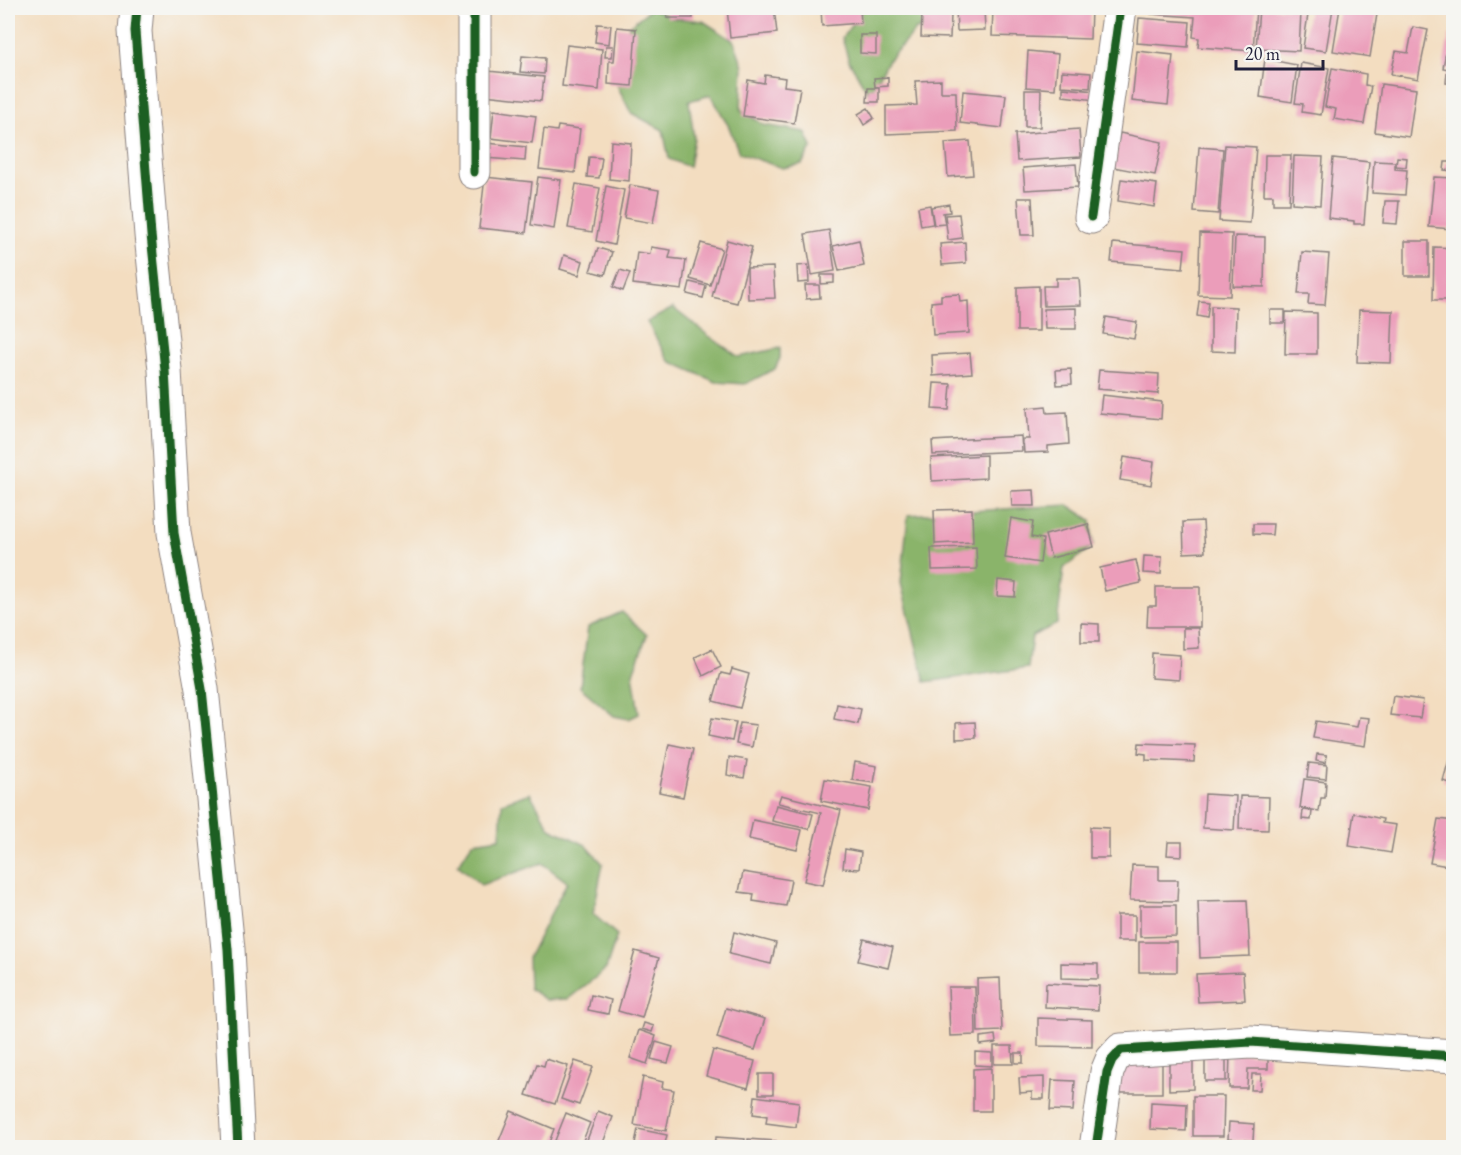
<svg xmlns="http://www.w3.org/2000/svg" width="1461" height="1155" viewBox="0 0 1461 1155" font-family="'EB Garamond',serif">
<style>
.forest{fill:#8ab46b;stroke:#566b53;stroke-width:1.5}
.building{fill:#eb9dba}
.lines{fill:none;stroke-linecap:round;stroke-linejoin:round}
.minor-casing{stroke:#8a807e;stroke-width:35}
.minor{stroke:#fff;stroke-width:33}
.cycleway-casing{stroke:#f6f6f2;stroke-width:13}
.cycleway{stroke:#1b5e20;stroke-width:9}
</style>
<rect width="100%" height="100%" fill="#f6f6f2"/>
<filter id="ink" filterUnits="userSpaceOnUse"><feTurbulence type="fractalNoise" baseFrequency=".0167" numOctaves="2"/><feDisplacementMap in="SourceGraphic" scale="12" xChannelSelector="R" yChannelSelector="G"/><feConvolveMatrix kernelMatrix="1 2 1 2 8 2 1 2 1" color-interpolation-filters="sRGB"/></filter>
<filter id="wash" filterUnits="userSpaceOnUse"><feTurbulence type="fractalNoise" baseFrequency=".008" numOctaves="4" result="noise"/><feDisplacementMap in="SourceGraphic" scale="24" xChannelSelector="R" yChannelSelector="G"/><feGaussianBlur stdDeviation="1.35" result="paint"/><feColorMatrix in="noise" values="0 0 0 0 0 0 0 0 0 0 0 0 0 0 0 0 0 1.4 0 .05"/><feComposite in="paint" operator="in"/></filter>
<g filter="url(#wash)">
<rect width="100%" height="100%" fill="#f3ddc0"/>
<g class="forest">
<polygon points="652,8 672,18 703,21 734,41 743,66 741,110 764,125 805,132 812,147 802,164 782,168 739,153 729,127 711,95 689,101 694,138 689,167 669,159 663,130 631,113 612,75 629,26"/>
<polygon points="864,8 935,8 949,9 941,23 916,30 890,58 869,94 849,61 842,38"/>
<polygon points="673,308 709,336 739,357 780,348 780,358 775,369 745,384 716,382 669,361 647,322"/>
<polygon points="1068,505 1091,520 1093,546 1064,568 1057,624 1032,636 1028,668 925,682 901,583 908,515"/>
<polygon points="622,612 647,635 633,673 639,714 629,719 614,716 580,687 588,627"/>
<polygon points="530,793 550,828 586,845 603,864 593,914 617,935 606,969 568,999 546,1000 529,988 528,958 567,882 542,863 481,885 458,865 473,842 500,838 502,803"/>
</g>
<g id="blocks">
<g class="building">
<rect x="667" y="8" width="26" height="10"/>
<polygon points="727,8 774,8 777,33 730,38"/>
<polygon points="821,8 860,8 861,23 822,26"/>
<polygon points="956,8 984,8 985,30 957,31"/>
<polygon points="993,8 1091,8 1090,39 992,36"/>
<polygon points="1151,8 1256,8 1253,51 1198,47 1199,38 1193,37 1195,17 1151,14"/>
<polygon points="1259,8 1295,8 1294,11 1301,12 1299,51 1256,49"/>
<polygon points="1309,8 1333,8 1326,51 1303,48"/>
<polygon points="1340,8 1378,8 1370,57 1333,51"/>
<polygon points="922,14 951,15 950,38 921,37"/>
<polygon points="1139,18 1190,22 1188,47 1137,43"/>
<polygon points="597,24 611,25 609,44 595,42"/>
<polygon points="617,27 636,29 632,86 608,84 609,61 614,61"/>
<polygon points="1413,27 1428,30 1418,79 1391,74 1396,51 1408,53"/>
<polygon points="860,35 876,35 876,54 860,53"/>
<polygon points="1449,35 1454,36 1454,70 1443,68"/>
<polygon points="567,45 602,49 599,90 562,86"/>
<polygon points="606,46 613,46 612,57 605,57"/>
<polygon points="1028,51 1058,54 1055,89 1026,87"/>
<polygon points="1137,51 1173,55 1168,105 1132,101"/>
<polygon points="522,56 545,58 544,74 520,72"/>
<polygon points="1265,59 1297,65 1292,102 1260,97"/>
<polygon points="1301,63 1329,68 1321,115 1302,112 1303,104 1295,103"/>
<polygon points="1332,68 1366,74 1365,85 1371,86 1364,124 1334,119 1336,109 1325,107"/>
<polygon points="488,71 544,77 541,101 484,95"/>
<polygon points="1062,71 1091,73 1090,88 1061,86"/>
<polygon points="1447,72 1454,73 1454,84 1446,83"/>
<polygon points="765,75 785,78 784,86 800,88 794,123 743,116 748,80 764,83"/>
<polygon points="888,77 888,86 875,87 874,78"/>
<polygon points="941,80 941,92 956,92 957,131 886,134 886,106 917,105 915,81"/>
<polygon points="1381,84 1416,89 1409,137 1375,132"/>
<polygon points="868,88 879,88 879,102 867,102"/>
<polygon points="1063,88 1096,91 1095,100 1063,96"/>
<polygon points="1025,90 1041,90 1040,127 1025,127"/>
<polygon points="963,91 1006,95 1002,128 960,123"/>
<polygon points="868,108 874,118 864,125 858,114"/>
<polygon points="494,110 536,116 532,143 491,138"/>
<polygon points="558,126 580,129 575,173 539,169 544,129 557,131"/>
<polygon points="1079,129 1081,157 1017,161 1015,134"/>
<polygon points="1120,133 1162,142 1155,175 1113,167"/>
<polygon points="611,141 631,143 629,181 609,179"/>
<polygon points="970,141 973,175 948,177 945,143"/>
<polygon points="486,143 526,147 525,161 485,158"/>
<polygon points="1225,145 1256,147 1250,223 1219,221"/>
<polygon points="1199,147 1223,149 1218,214 1194,212"/>
<polygon points="1265,155 1291,155 1289,204 1273,204 1273,195 1264,195"/>
<polygon points="1294,156 1323,157 1320,205 1292,203"/>
<polygon points="589,157 602,158 599,178 587,177"/>
<polygon points="1397,157 1407,158 1406,167 1396,166"/>
<polygon points="1333,158 1369,162 1364,224 1354,224 1354,221 1328,218"/>
<polygon points="1374,161 1395,162 1395,169 1407,170 1405,195 1372,193"/>
<polygon points="1445,162 1454,162 1454,171 1444,170"/>
<polygon points="1076,164 1078,187 1025,190 1023,168"/>
<polygon points="485,177 532,182 526,233 479,228"/>
<polygon points="538,177 561,180 554,229 531,225"/>
<polygon points="1434,177 1454,178 1454,205 1451,229 1429,227"/>
<polygon points="1121,179 1157,184 1154,207 1118,201"/>
<polygon points="576,184 600,188 592,232 568,228"/>
<polygon points="630,185 659,190 653,223 624,218"/>
<polygon points="606,186 624,190 614,245 596,241"/>
<polygon points="1018,198 1032,198 1034,235 1021,235"/>
<polygon points="1385,201 1399,201 1397,224 1383,223"/>
<polygon points="949,204 950,212 943,213 945,224 934,225 931,207"/>
<polygon points="930,205 933,224 921,226 918,207"/>
<polygon points="959,214 962,238 948,240 945,215"/>
<polygon points="829,230 835,271 812,275 805,234"/>
<polygon points="1200,233 1232,234 1230,296 1198,295"/>
<polygon points="1235,236 1265,237 1264,287 1233,286"/>
<polygon points="727,240 752,247 737,303 712,297"/>
<polygon points="859,240 864,266 839,271 833,246"/>
<rect x="1405" y="241" width="24" height="35"/>
<polygon points="965,242 966,263 942,265 940,244"/>
<polygon points="701,243 722,249 710,285 690,279"/>
<polygon points="1113,243 1185,249 1183,268 1111,262"/>
<polygon points="651,247 671,250 669,258 686,260 682,290 633,284 637,252 650,254"/>
<polygon points="1434,247 1454,248 1454,300 1433,300"/>
<polygon points="598,248 612,252 605,275 590,271"/>
<polygon points="1302,252 1329,254 1325,305 1308,304 1309,294 1298,294"/>
<polygon points="564,255 583,261 579,275 560,269"/>
<polygon points="808,265 809,282 798,283 797,266"/>
<polygon points="773,267 775,298 748,299 747,268"/>
<polygon points="620,270 630,273 623,291 613,287"/>
<polygon points="821,275 834,275 834,283 821,284"/>
<polygon points="1056,278 1079,278 1081,305 1044,306 1043,286 1056,286"/>
<polygon points="690,282 706,286 703,298 687,294"/>
<polygon points="805,285 819,285 820,298 806,299"/>
<polygon points="1039,286 1039,331 1017,331 1017,287"/>
<polygon points="959,294 960,302 968,301 969,333 933,335 931,302 941,301 941,295"/>
<polygon points="1199,301 1209,302 1207,318 1197,316"/>
<polygon points="1211,306 1236,307 1235,352 1211,351"/>
<polygon points="1076,308 1076,329 1045,329 1044,309"/>
<rect x="1270" y="310" width="15" height="13"/>
<polygon points="1359,310 1393,311 1391,363 1357,362"/>
<polygon points="1286,312 1317,313 1317,354 1285,354"/>
<polygon points="1106,317 1137,322 1134,339 1103,334"/>
<polygon points="970,353 972,373 933,376 932,355"/>
<polygon points="1071,369 1072,384 1057,385 1056,370"/>
<polygon points="1099,370 1159,374 1158,394 1097,389"/>
<polygon points="934,383 951,384 949,410 932,409"/>
<polygon points="1102,395 1162,402 1161,419 1100,413"/>
<polygon points="1046,406 1047,413 1067,412 1069,444 1048,446 1048,452 1024,453 1023,439 1029,439 1027,408"/>
<polygon points="1021,436 1022,451 933,455 932,441"/>
<polygon points="986,455 986,478 932,481 931,458"/>
<polygon points="1124,457 1154,462 1151,485 1120,480"/>
<polygon points="1034,490 1035,506 1012,506 1011,491"/>
<polygon points="972,509 973,542 935,544 934,510"/>
<polygon points="1011,518 1033,522 1031,537 1043,539 1040,563 1005,558"/>
<polygon points="1203,521 1205,552 1184,553 1183,522"/>
<polygon points="1088,524 1094,547 1051,558 1045,535"/>
<polygon points="1253,524 1273,524 1272,535 1253,534"/>
<polygon points="976,547 977,569 932,570 931,548"/>
<polygon points="1144,556 1162,557 1161,574 1143,573"/>
<polygon points="1136,560 1141,583 1105,591 1100,568"/>
<polygon points="998,580 1016,582 1015,597 997,596"/>
<polygon points="1156,587 1200,587 1200,627 1147,627 1148,606 1156,606"/>
<polygon points="1081,623 1099,624 1099,642 1081,642"/>
<polygon points="1183,628 1198,628 1199,648 1183,649"/>
<polygon points="712,649 721,667 703,676 695,657"/>
<polygon points="1152,653 1180,655 1179,680 1151,678"/>
<polygon points="732,669 749,674 740,708 713,701 721,673 730,675"/>
<polygon points="1393,696 1423,700 1420,718 1390,715"/>
<polygon points="837,704 861,709 858,724 834,719"/>
<polygon points="1359,717 1369,718 1365,746 1313,738 1316,721 1357,727"/>
<polygon points="712,718 736,722 732,741 708,736"/>
<polygon points="975,722 976,738 956,739 956,723"/>
<polygon points="740,723 756,725 752,747 736,744"/>
<polygon points="1139,743 1195,745 1194,762 1146,760 1146,754 1138,753"/>
<polygon points="669,744 693,749 683,797 659,792"/>
<polygon points="1317,754 1327,755 1326,763 1316,761"/>
<polygon points="1450,756 1454,757 1454,784 1443,781"/>
<polygon points="729,757 747,760 744,778 727,775"/>
<polygon points="855,762 877,766 874,783 852,780"/>
<polygon points="1309,763 1327,765 1326,779 1307,777"/>
<polygon points="825,779 872,787 868,810 821,801"/>
<polygon points="1304,779 1326,782 1325,798 1321,798 1319,811 1300,808"/>
<polygon points="1205,794 1236,796 1234,830 1203,828"/>
<polygon points="781,795 841,810 823,885 804,881 821,813 778,803"/>
<polygon points="1240,796 1269,797 1268,830 1239,829"/>
<polygon points="776,805 813,814 809,829 772,821"/>
<polygon points="1303,810 1312,811 1311,820 1302,819"/>
<polygon points="1354,813 1383,819 1382,823 1396,825 1391,853 1349,846"/>
<polygon points="1438,819 1454,821 1454,867 1430,863"/>
<polygon points="753,820 802,830 797,850 749,839"/>
<polygon points="1090,827 1109,828 1109,858 1090,858"/>
<polygon points="1168,842 1182,842 1182,856 1167,855"/>
<polygon points="845,849 861,852 859,869 843,868"/>
<polygon points="1132,865 1159,866 1159,880 1178,880 1177,901 1130,900"/>
<polygon points="743,872 791,880 786,906 753,901 754,894 739,892"/>
<polygon points="1247,900 1250,956 1200,958 1198,901"/>
<polygon points="1140,905 1176,905 1176,936 1140,937"/>
<rect x="1117" y="915" width="18" height="26"/>
<polygon points="734,932 776,943 771,964 729,954"/>
<polygon points="864,939 893,947 888,968 858,961"/>
<rect x="1139" y="942" width="38" height="30"/>
<polygon points="635,951 659,958 642,1018 618,1011"/>
<polygon points="1061,963 1098,964 1098,979 1061,978"/>
<polygon points="1243,972 1245,1000 1198,1002 1196,974"/>
<polygon points="1000,978 1002,1031 978,1032 977,979"/>
<polygon points="1046,983 1099,986 1098,1010 1045,1007"/>
<polygon points="948,987 975,987 976,1035 950,1036"/>
<polygon points="591,995 611,1000 608,1014 588,1010"/>
<polygon points="726,1008 765,1019 755,1050 717,1038"/>
<polygon points="1038,1018 1092,1020 1092,1047 1038,1046"/>
<polygon points="644,1023 654,1026 652,1032 642,1029"/>
<polygon points="639,1030 656,1036 647,1064 630,1058"/>
<polygon points="995,1035 996,1043 980,1045 980,1037"/>
<polygon points="656,1042 673,1047 668,1063 651,1059"/>
<polygon points="994,1046 1012,1046 1013,1064 994,1064"/>
<polygon points="713,1050 755,1061 748,1088 706,1076"/>
<polygon points="975,1052 992,1053 992,1066 975,1065"/>
<rect x="1015" y="1053" width="8" height="10"/>
<polygon points="1230,1053 1268,1054 1268,1069 1248,1069 1247,1088 1229,1088"/>
<polygon points="1122,1054 1162,1054 1162,1093 1114,1093"/>
<polygon points="1169,1055 1193,1055 1193,1089 1169,1090"/>
<rect x="1205" y="1055" width="21" height="26"/>
<polygon points="546,1059 568,1066 555,1104 526,1095 537,1064 544,1066"/>
<polygon points="575,1061 593,1067 579,1105 561,1099"/>
<polygon points="991,1068 991,1111 973,1111 973,1069"/>
<rect x="759" y="1074" width="14" height="20"/>
<polygon points="1252,1074 1261,1074 1260,1090 1251,1090"/>
<polygon points="643,1077 663,1082 662,1088 674,1090 666,1131 634,1125"/>
<polygon points="1044,1077 1044,1099 1032,1099 1032,1092 1020,1093 1019,1078"/>
<polygon points="1052,1080 1075,1081 1073,1111 1050,1110"/>
<polygon points="755,1096 799,1102 796,1127 766,1123 767,1116 753,1114"/>
<polygon points="1193,1096 1224,1096 1223,1136 1193,1136"/>
<polygon points="1151,1102 1187,1104 1186,1131 1150,1129"/>
<polygon points="511,1111 554,1129 547,1148 496,1148"/>
<polygon points="598,1111 613,1117 601,1148 584,1148"/>
<polygon points="566,1113 590,1123 580,1148 552,1148"/>
<polygon points="1229,1122 1254,1124 1253,1141 1228,1139"/>
<polygon points="638,1129 667,1135 664,1148 655,1148 635,1143"/>
<polygon points="716,1137 745,1139 744,1148 715,1148"/>
<polygon points="748,1139 776,1141 775,1148 748,1148"/>
</g>
</g>
</g>
<g filter="url(#ink)">
<use href="#blocks" fill-opacity="0" stroke="#8a807e" stroke-width="1.5"/>
<g class="lines">
<defs>
<g id="minor">
<polyline points="137,8 135,31 151,235 165,370 174,533 202,689 228,949 238,1148"/>
<polyline points="474,172 474,8"/>
<polyline points="1091,217 1120,8"/>
<polyline points="1096,1148 1107,1072 1112,1060 1121,1050 1251,1042 1454,1056"/>
</g>
</defs>
<use href="#minor" class="minor-casing"/>
<use href="#minor" class="minor"/>
<defs>
<g id="cycleway">
<polyline points="137,8 135,31 151,235 165,370 174,533 202,689 228,949 238,1148"/>
<polyline points="474,172 474,8"/>
<polyline points="1091,217 1120,8"/>
<polyline points="1096,1148 1107,1072 1112,1060 1121,1050 1251,1042 1454,1056"/>
</g>
</defs>
<use href="#cycleway" class="cycleway-casing"/>
<use href="#cycleway" class="cycleway"/>
</g>
</g>
<rect width="1461" height="1155" fill="none" stroke="#f6f6f2" stroke-width="30"/>
<path d="M1236 60v9h87v-9" fill="none" stroke="#22223b" stroke-width="3"/>
<text x="1245" y="60" font-size="18" fill="#22223b" stroke="#f6f6f2" stroke-width="4.5" paint-order="stroke">20 m</text>
</svg>
